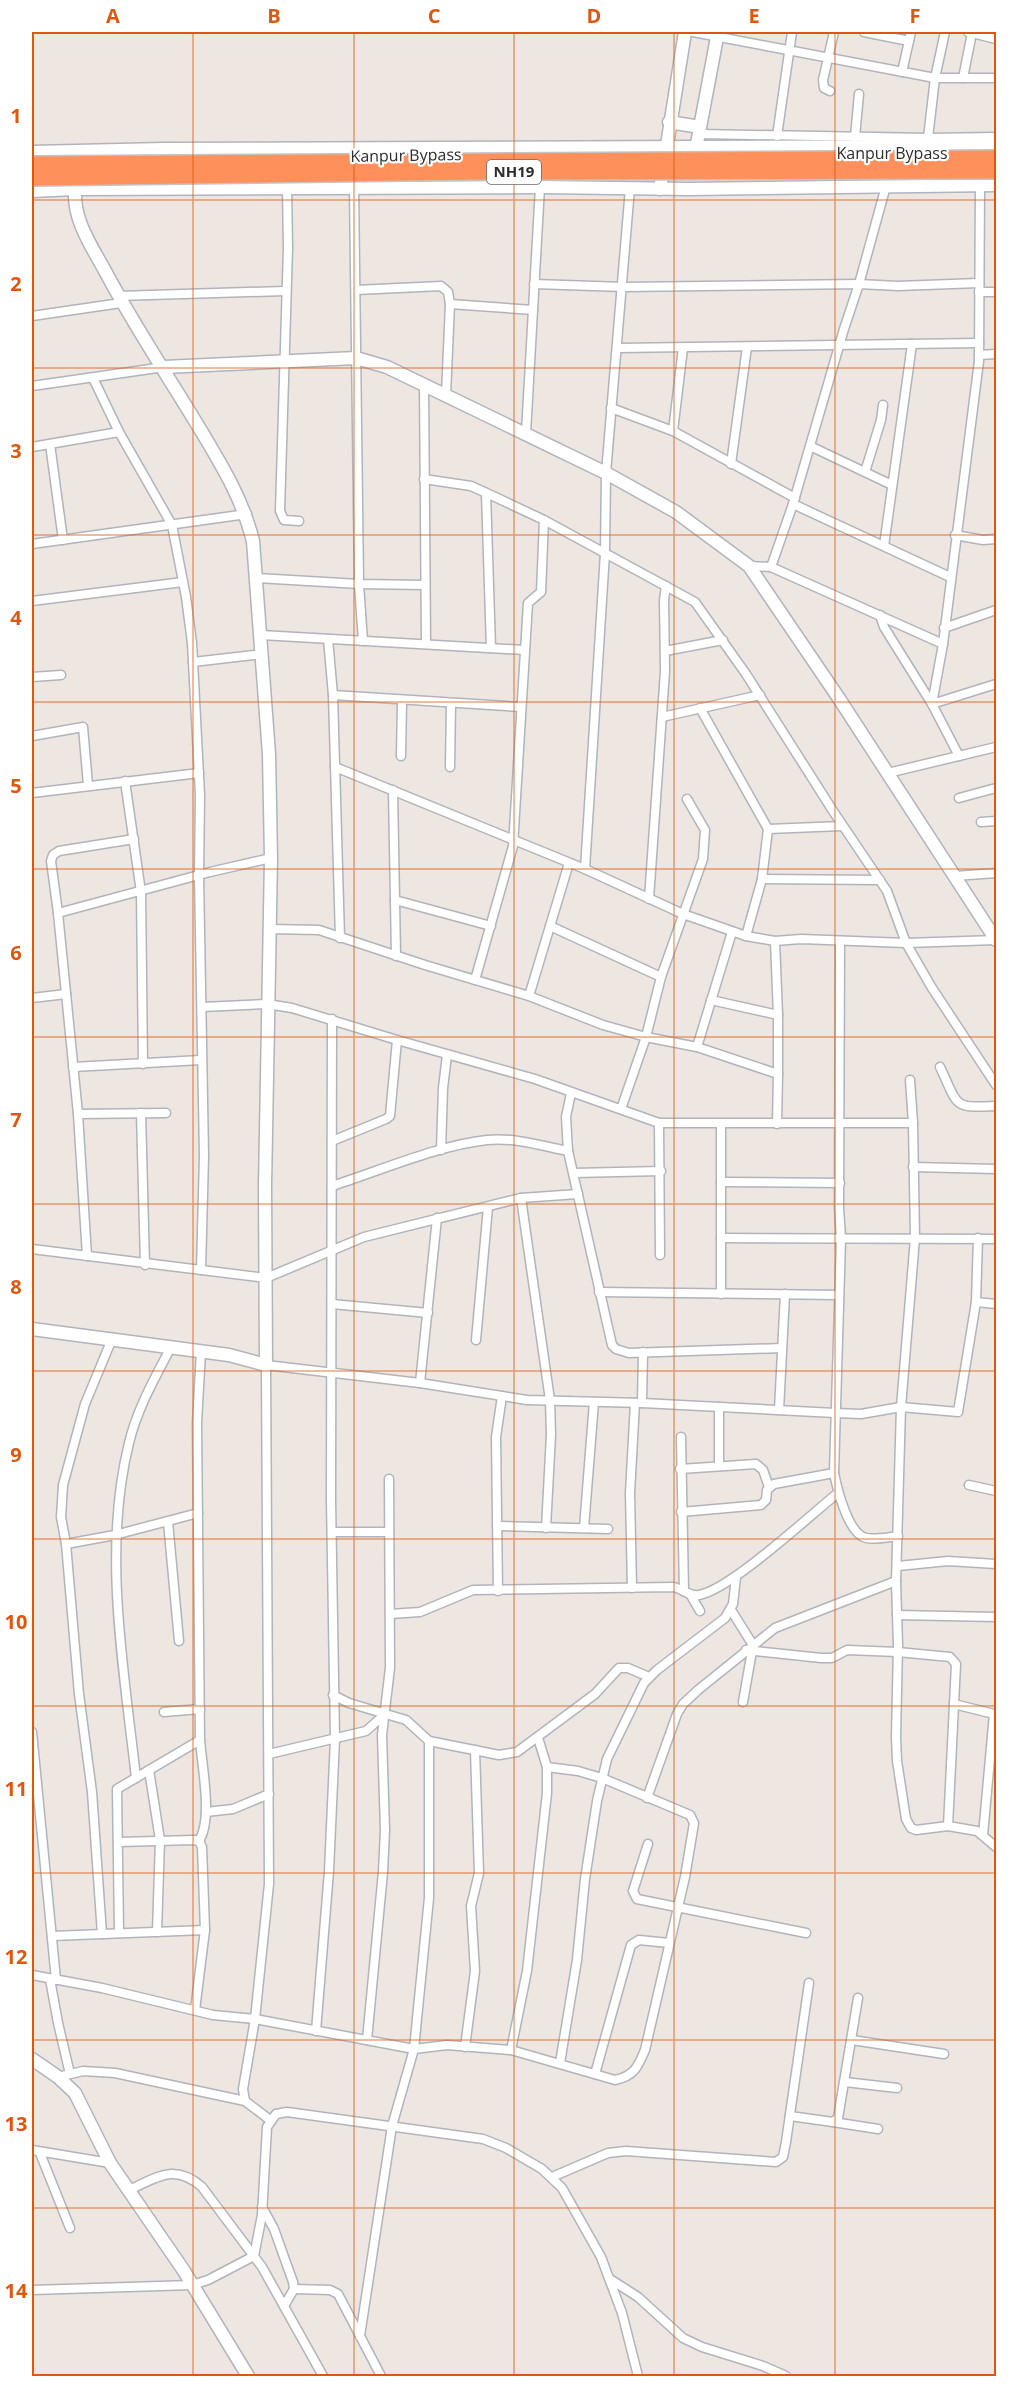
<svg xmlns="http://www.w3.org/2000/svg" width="1028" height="2408" viewBox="0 0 1028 2408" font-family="'Open Sans',sans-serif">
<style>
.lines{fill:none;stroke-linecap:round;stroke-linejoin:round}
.street-casing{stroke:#b0b4bd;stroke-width:11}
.secondary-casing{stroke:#b0b4bd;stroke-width:15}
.street{stroke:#fff;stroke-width:8}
.secondary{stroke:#fff;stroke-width:12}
.highway-bridge-casing{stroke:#c4c4c4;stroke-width:18;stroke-linecap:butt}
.highway-bridge{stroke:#fe905b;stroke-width:15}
.grid{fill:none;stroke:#df570e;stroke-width:1.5;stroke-opacity:0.55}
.labels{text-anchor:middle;stroke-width:4.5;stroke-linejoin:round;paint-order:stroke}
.shield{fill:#fff;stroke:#6c6c6c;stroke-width:1.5}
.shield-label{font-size:15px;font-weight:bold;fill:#2d2d2d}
.street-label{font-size:16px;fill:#2d2d2d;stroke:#fff}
.neatline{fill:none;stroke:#df570e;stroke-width:2}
.grid-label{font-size:20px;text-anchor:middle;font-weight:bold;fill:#df570e}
</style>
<rect width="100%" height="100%" fill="#eee6e0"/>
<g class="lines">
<defs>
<g id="street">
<polyline points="693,32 935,78 996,78"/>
<polyline points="864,32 909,41"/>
<polyline points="968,32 996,39"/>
<polyline points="902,72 911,32"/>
<polyline points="963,78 972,33"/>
<polyline points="830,91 824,88 823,80 834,32"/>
<polyline points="699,134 928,138 996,137"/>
<polyline points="777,136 792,32"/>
<polyline points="855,137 859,94"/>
<polyline points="928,138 935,78 945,32"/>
<polyline points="980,184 979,361 943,644 932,704 996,684"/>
<polyline points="287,188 288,248 280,511 284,520 299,521"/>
<polyline points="354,188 359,584 363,641"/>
<polyline points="534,284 624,287 859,284 898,286 979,283"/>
<polyline points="356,290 441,286 448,292 450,304 446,395"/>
<polyline points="979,292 996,292"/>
<polyline points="118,296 285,291"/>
<polyline points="450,304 533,310"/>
<polyline points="32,316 121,303"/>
<polyline points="618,348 979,343"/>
<polyline points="979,355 996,354"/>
<polyline points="93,378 119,432 172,525 186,597 192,643 200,795 199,876 204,1156 201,1270"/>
<polyline points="424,384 426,644"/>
<polyline points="32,386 164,367"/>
<polyline points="611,408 673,431 795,498"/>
<polyline points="673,431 683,348"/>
<polyline points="526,433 540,187"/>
<polyline points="50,444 63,540"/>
<polyline points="810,446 892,485"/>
<polyline points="32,447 119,432"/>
<polyline points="731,464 747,347"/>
<polyline points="865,472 881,420 883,405"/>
<polyline points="424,479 471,486 493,496 544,520 695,602 746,674 833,811 887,891 906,943 932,988 996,1085"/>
<polyline points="486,493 491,648"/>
<polyline points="793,504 950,577"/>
<polyline points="955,535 983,540 996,539"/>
<polyline points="32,544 247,514"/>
<polyline points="884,546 912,344"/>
<polyline points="749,566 771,567 943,644"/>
<polyline points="771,567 793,504 844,329 859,284 886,186"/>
<polyline points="257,578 359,584 425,585"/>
<polyline points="32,601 183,582"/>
<polyline points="880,615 884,627 932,704 959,756"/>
<polyline points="944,628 996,610"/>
<polyline points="261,635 525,650"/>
<polyline points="328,639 333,695 340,938"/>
<polyline points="665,651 723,640"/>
<polyline points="193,662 263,654"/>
<polyline points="32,677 61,675"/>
<polyline points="333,695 521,707"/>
<polyline points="700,708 768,829 842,826"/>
<polyline points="662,717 760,695"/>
<polyline points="32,736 83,727 88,785"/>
<polyline points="401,756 402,701"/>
<polyline points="335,767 585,869 683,914 746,936 775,941 801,939 906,943 996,940"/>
<polyline points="450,767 451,704"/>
<polyline points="888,773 996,747"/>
<polyline points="125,781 141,892 143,1064"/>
<polyline points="393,790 396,956"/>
<polyline points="32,793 199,773"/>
<polyline points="959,798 996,788"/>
<polyline points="981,822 996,821"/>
<polyline points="134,839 59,851 53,855 51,861 58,913 210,872 271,858"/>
<polyline points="585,869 605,553 606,473 630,188"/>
<polyline points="955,876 996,873"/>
<polyline points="762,879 880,880"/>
<polyline points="649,899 665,671 664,600 666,586"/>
<polyline points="395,900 491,926"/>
<polyline points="58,913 78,1114 87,1256"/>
<polyline points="550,926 661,977"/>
<polyline points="269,929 319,930 425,965 529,996 603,1025 646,1037 697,1047 778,1074 777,1124"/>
<polyline points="746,936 762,879 768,829"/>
<polyline points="775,941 778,1015 778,1074"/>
<path d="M840 941 839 1207 841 1239 834 1473C837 1488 848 1534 866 1538 876 1540 888 1537 898 1536"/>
<polyline points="475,980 513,846 528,603 541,592 544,520"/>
<polyline points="529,996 569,863"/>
<polyline points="32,998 66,994"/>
<polyline points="711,1000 778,1015"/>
<polyline points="203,1007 267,1004 292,1008 397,1040 535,1079 659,1123 913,1123"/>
<polyline points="697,1047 732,932"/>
<polyline points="73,1067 201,1060"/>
<path d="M940 1067C959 1107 952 1108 996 1106"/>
<polyline points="910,1080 913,1123 915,1238 901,1407 896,1581 898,1645 896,1737 897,1761 906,1819 911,1828 916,1830 948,1826 977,1831 996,1847"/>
<polyline points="571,1093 566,1117 568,1151 612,1345 616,1349 629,1353 782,1348"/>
<polyline points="621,1109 646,1037 661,977 703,859 705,830 687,799"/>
<polyline points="141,1113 145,1265"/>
<polyline points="78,1114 166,1113"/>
<polyline points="659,1123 660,1255"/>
<polyline points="332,1141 386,1119 390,1116 397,1040"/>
<polyline points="441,1150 443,1088 447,1055"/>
<polyline points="913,1167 996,1169"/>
<polyline points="574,1173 661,1171"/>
<polyline points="721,1182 840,1183"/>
<path d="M332 1186C379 1171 439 1145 487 1140 513 1137 543 1146 568 1151"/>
<polyline points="521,1198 550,1400 551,1435 546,1528"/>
<polyline points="721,1238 996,1239"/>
<polyline points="32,1249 266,1278 364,1237 521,1198 578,1194"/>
<polyline points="599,1292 839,1295"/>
<polyline points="721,1294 721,1124"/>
<polyline points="976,1302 996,1304"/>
<polyline points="332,1304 428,1313"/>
<polyline points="476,1340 488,1207"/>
<polyline points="420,1383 437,1218"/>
<polyline points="642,1403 643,1352"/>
<polyline points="779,1410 785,1294"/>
<polyline points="681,1437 684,1591"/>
<polyline points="719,1466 719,1407"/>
<polyline points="680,1469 756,1464 763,1470 769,1487"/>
<polyline points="969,1485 996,1491"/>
<polyline points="681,1512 761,1505 766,1500 767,1490 774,1484 834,1473"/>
<polyline points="168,1522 179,1641"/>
<polyline points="497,1526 608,1529"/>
<polyline points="584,1528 594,1402"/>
<polyline points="332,1532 389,1532"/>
<polyline points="66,1544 115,1535 198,1513"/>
<polyline points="898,1566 948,1561 996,1564"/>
<polyline points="632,1588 630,1493 635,1403"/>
<polyline points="498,1591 496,1437 502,1396"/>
<polyline points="690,1594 700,1611"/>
<polyline points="731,1610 753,1645"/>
<path d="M390 1614 420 1612 473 1590 673 1587C682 1588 689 1597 699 1595 730 1590 809 1516 838 1493"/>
<polyline points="897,1615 996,1617"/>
<polyline points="746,1650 821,1658 832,1658 847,1650 898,1652 950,1657 956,1664 948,1826"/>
<polyline points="743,1702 752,1651"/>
<polyline points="954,1704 994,1714 983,1835"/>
<polyline points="164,1712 200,1709"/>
<polyline points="32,1732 56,1980"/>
<polyline points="429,1741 499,1755 517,1752 595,1694 619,1668 628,1668 649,1677"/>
<polyline points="269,1754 366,1731 384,1715"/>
<polyline points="149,1770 160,1840 157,1932"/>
<path d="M136 1778C124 1669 102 1551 129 1443 137 1409 155 1378 171 1347"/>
<polyline points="647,1798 677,1714 683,1704 698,1690 775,1628 896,1581"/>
<polyline points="206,1812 233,1809 269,1794"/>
<path d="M199 1841C213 1819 202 1767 200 1740"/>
<polyline points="118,1842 194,1840 199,1841 202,1847 205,1930 195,2010"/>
<polyline points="648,1844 633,1891 637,1899 806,1933"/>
<polyline points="119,1933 117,1789 200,1740 197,1423 201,1351"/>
<polyline points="102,1934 92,1792 79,1694 66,1544 61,1517 63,1485 85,1404 112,1339"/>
<polyline points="52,1936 205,1930"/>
<polyline points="32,1975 102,1988 213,2015 255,2019 414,2049 429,1898 429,1741 406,1720 349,1703 333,1695"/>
<polyline points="50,1979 58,2023 70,2074"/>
<polyline points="316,2031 329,1871 335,1739 331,1500 332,1019"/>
<polyline points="367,2040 383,1872 385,1830 382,1735 390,1668 389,1479"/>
<polyline points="852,2040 944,2054"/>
<polyline points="465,2047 475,1971 471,1906 479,1873 475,1750"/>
<polyline points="511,2050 527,1971 547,1793 547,1767 538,1738"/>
<polyline points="560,2063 577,1960 585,1879 597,1801 607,1759 644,1683 657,1670 725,1618 733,1604 736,1577"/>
<polyline points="595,2074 631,1945 639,1940 669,1943"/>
<polyline points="58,2077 83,2071 115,2073 245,2101"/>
<polyline points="845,2082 897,2088"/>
<polyline points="790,2116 833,2122 838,2118 858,1998"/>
<polyline points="270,2120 245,2101 243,2089 255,2019 269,1884 266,1365 420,1383 527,1400 642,1403 835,1413 861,1414 901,1407 958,1412 976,1302 978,1238"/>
<polyline points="833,2122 878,2129"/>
<polyline points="32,2150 110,2163"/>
<polyline points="40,2153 70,2228"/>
<polyline points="552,2177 608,2153 626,2151 776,2162 783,2157 786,2142 809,1983"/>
<path d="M129 2190C158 2177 175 2163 202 2187L262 2267 323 2376"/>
<polyline points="262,2207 274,2229 293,2282 294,2289 284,2306"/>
<polyline points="610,2279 638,2297 683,2338 702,2347 763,2366 786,2376"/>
<polyline points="294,2289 330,2290 338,2294 381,2376"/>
<polyline points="32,2290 192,2285 208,2280 254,2256 262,2215 267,2127 276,2114 287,2112 483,2139 506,2148 542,2169 562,2188 601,2257 622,2313 638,2376"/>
<path d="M360 2336 392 2126 414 2049 447 2045 511 2050 615 2080C634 2076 638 2067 645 2050L685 1877 694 1823 690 1815 602 1778 578 1771 547 1767"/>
</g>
<g id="secondary">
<polyline points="669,122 700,127"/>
<polyline points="32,152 164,149 996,146"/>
<polyline points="695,154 718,32"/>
<polyline points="660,189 685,32"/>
<polyline points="32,191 75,189 540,187 689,189 996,185"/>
<polyline points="164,367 356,358 387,367 606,473 676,512 749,566 838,697 996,940"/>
<path d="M32 1329 229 1355 266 1365 265 1186 271 858 269 754 253 541C243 501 224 469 203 434 170 379 134 326 104 269 90 244 73 219 75 189"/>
<polyline points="32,2059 58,2077 75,2093 110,2163 184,2271 248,2376"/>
</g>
</defs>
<use href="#street" class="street-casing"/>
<use href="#secondary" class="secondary-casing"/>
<use href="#street" class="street"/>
<use href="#secondary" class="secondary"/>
<defs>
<g id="highway-bridge">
<polyline points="32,164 996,158"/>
<polyline points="32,178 482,172 996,171"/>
</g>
</defs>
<use href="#highway-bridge" class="highway-bridge-casing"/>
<use href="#highway-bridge" class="highway-bridge"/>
</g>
<path class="grid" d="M193 32V2376M354 32V2376M514 32V2376M674 32V2376M835 32V2376M32 200H996M32 368H996M32 535H996M32 702H996M32 869H996M32 1037H996M32 1204H996M32 1371H996M32 1539H996M32 1706H996M32 1873H996M32 2040H996M32 2208H996"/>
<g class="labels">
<rect class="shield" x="487" y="160" width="54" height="24" rx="4.5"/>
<g class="shield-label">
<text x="514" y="177">NH19</text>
</g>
<g class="street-label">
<text x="892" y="159">Kanpur Bypass</text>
<text transform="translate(406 155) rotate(-1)" y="6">Kanpur Bypass</text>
</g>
</g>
<rect width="1028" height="2408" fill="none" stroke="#ffffff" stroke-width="66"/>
<rect x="33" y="33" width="962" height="2342" class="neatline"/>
<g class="grid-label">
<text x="113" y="23">A</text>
<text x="274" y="23">B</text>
<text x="434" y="23">C</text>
<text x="594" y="23">D</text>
<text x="754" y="23">E</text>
<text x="915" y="23">F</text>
<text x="16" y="123">1</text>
<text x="16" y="291">2</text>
<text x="16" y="458">3</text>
<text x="16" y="625">4</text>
<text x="16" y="793">5</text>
<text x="16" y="960">6</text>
<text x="16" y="1127">7</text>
<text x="16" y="1294">8</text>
<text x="16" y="1462">9</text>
<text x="16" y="1629">10</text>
<text x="16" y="1796">11</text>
<text x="16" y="1964">12</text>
<text x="16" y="2131">13</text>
<text x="16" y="2298">14</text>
</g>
</svg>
